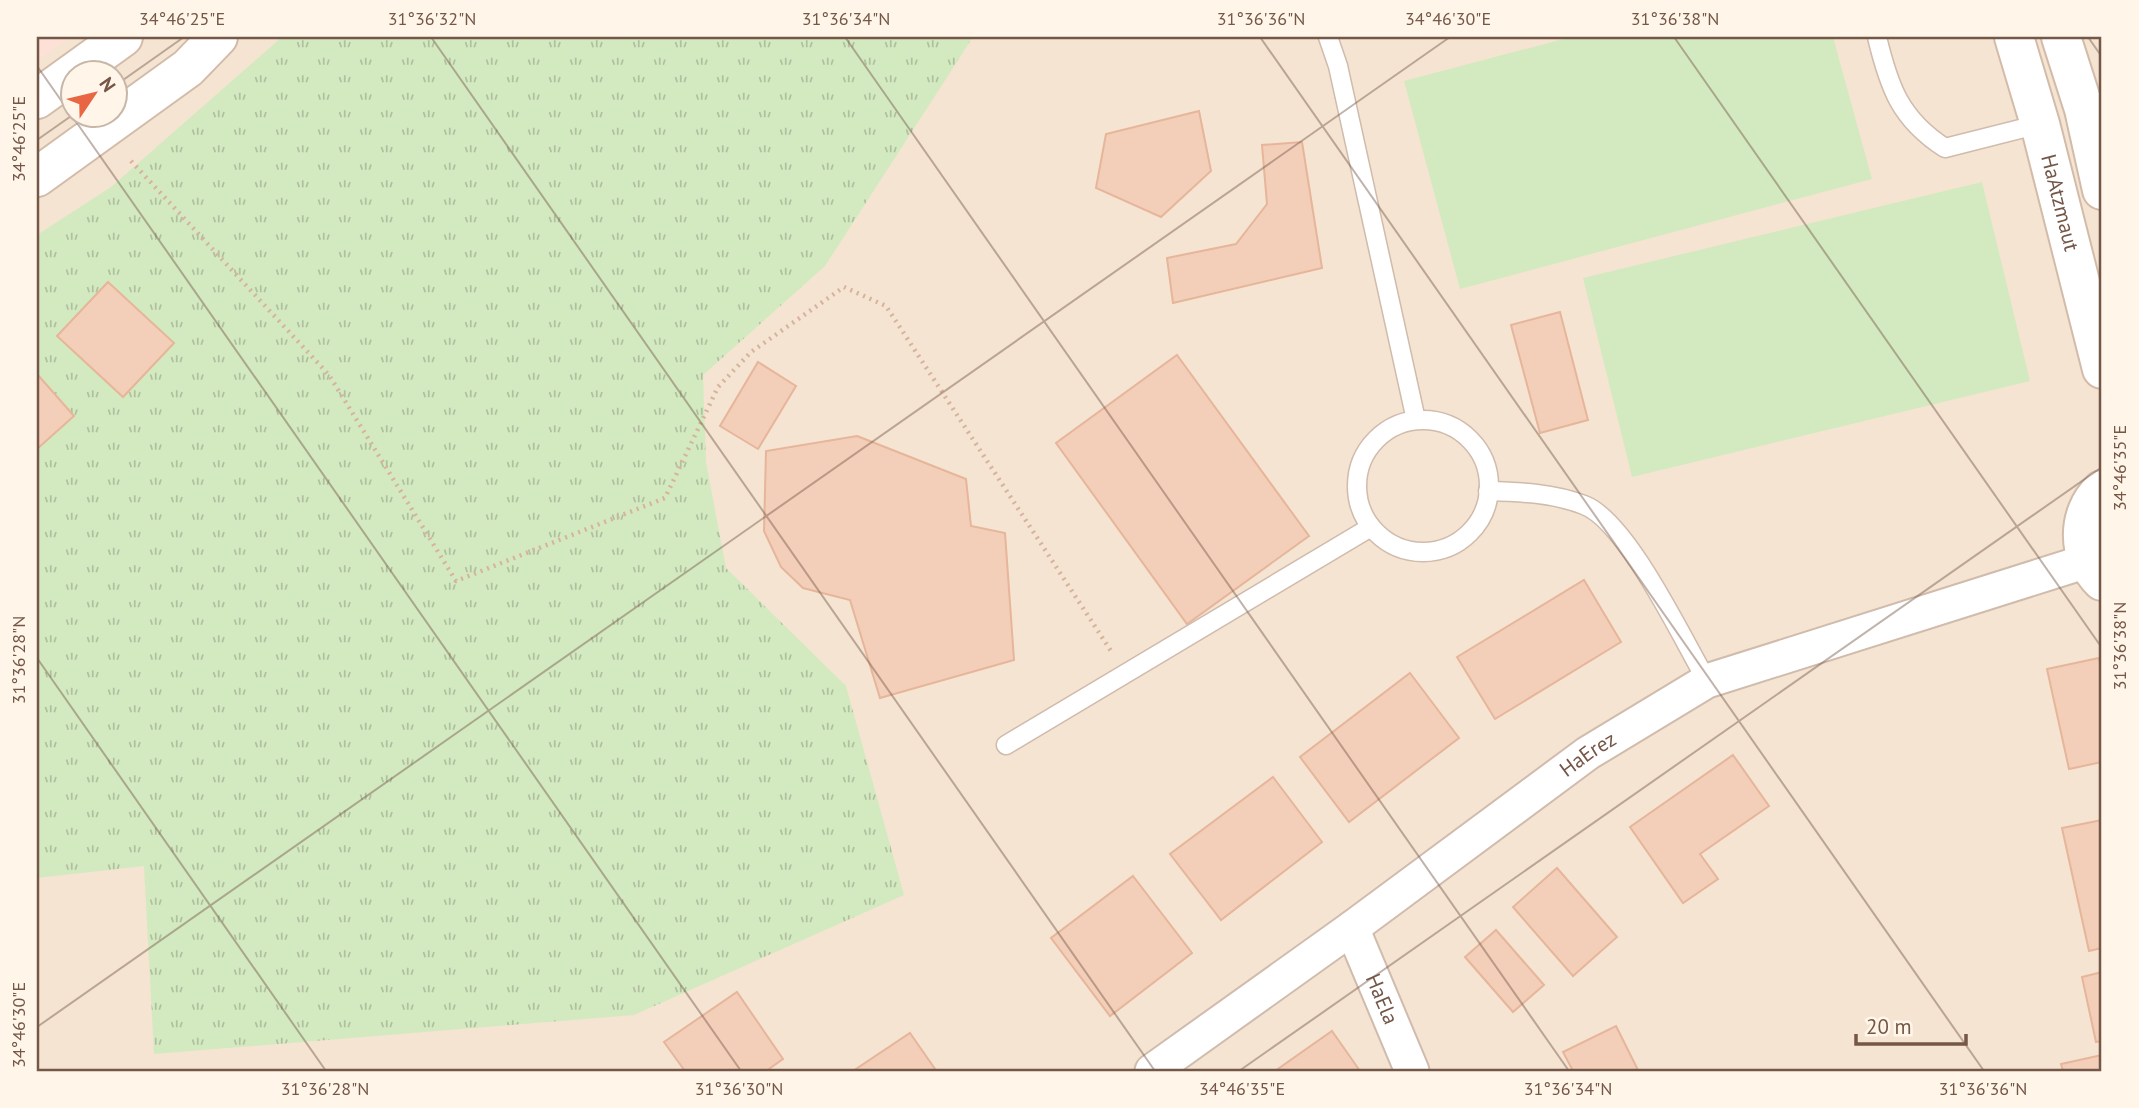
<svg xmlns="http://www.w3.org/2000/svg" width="2139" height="1108" viewBox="0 0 2139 1108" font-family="'PT Sans',sans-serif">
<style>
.residential{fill:#f4e4d1;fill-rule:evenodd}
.commercial{fill:#fde1d6}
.grass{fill:url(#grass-tufts)}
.pitch{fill:#d3eac1}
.building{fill:#f3cfba;stroke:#e6b59a;stroke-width:2}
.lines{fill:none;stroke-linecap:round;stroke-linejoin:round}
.lane-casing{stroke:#d0bbac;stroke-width:21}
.street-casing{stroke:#d0bbac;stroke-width:37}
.secondary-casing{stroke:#d3bba9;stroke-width:42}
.path{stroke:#d7b29d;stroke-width:4.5;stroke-dasharray:2 5;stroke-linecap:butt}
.lane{stroke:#fff;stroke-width:18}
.street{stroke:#fff;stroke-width:33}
.secondary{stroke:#fff;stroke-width:38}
.ticks{fill:none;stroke:#755748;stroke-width:2;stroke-opacity:0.45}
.labels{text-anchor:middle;stroke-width:7;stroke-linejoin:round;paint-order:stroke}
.street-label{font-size:21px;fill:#755748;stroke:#fff6e9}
.neatline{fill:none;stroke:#755748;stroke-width:2.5}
.ticks-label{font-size:18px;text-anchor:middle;fill:#755748}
</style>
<defs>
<pattern id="grass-tufts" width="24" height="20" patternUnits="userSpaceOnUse" patternTransform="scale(1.75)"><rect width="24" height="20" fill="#d3eac1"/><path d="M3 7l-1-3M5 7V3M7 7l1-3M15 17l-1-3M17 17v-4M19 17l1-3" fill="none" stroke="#b0c09f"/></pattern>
</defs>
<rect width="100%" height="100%" fill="#fdf2e3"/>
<path class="residential" d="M37 37H2102V1071H37ZM74 74H116V116H74Z"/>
<polygon class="commercial" points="37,37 70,37 37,61"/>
<polygon class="grass" points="282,37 973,37 825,266 703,375 706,462 726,568 846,686 904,895 634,1015 154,1054 144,866 37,878 37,235 111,187"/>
<g class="pitch">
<polygon points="1571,37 1833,37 1872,179 1460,289 1404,81"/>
<polygon points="1982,182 2030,381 1632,477 1583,278"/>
</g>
<g class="building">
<polygon points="1199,111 1211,171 1161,217 1096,188 1106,134"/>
<polygon points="1302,142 1322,268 1173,303 1167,258 1236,244 1267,204 1262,145"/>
<polygon points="108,282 174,343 123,397 57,336"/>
<polygon points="1560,312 1588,420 1540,433 1511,325"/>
<polygon points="1177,355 1309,536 1187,624 1056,443"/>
<polygon points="758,362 796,386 758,449 720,426"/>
<polygon points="37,374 74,416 37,449"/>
<polygon points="857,436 966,479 971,526 1005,533 1014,660 880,698 850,600 803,588 781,567 764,531 766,451"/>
<polygon points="1584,580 1621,642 1495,719 1457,657"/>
<polygon points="2099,658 2102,674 2102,762 2069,769 2047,669"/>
<polygon points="1410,673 1459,738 1349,822 1300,757"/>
<polygon points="1733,755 1769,806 1700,854 1718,879 1683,903 1630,827"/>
<polygon points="1273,777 1322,842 1221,920 1170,854"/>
<polygon points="2102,820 2102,948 2089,951 2062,828"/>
<polygon points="1557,868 1617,937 1573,976 1513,907"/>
<polygon points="1133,876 1192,953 1110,1016 1051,938"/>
<polygon points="1496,930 1544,985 1513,1012 1465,957"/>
<polygon points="2102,972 2102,1041 2096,1042 2082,977"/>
<polygon points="737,992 783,1059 766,1071 685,1071 664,1042"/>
<polygon points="1616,1026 1638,1070 1573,1071 1563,1052"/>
<polygon points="1332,1031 1360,1071 1275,1071"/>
<polygon points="910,1033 935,1069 932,1071 853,1071"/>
<polygon points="2102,1055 2102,1071 2063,1071 2061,1064"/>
</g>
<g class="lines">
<defs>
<g id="lane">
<polyline points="1328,37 1338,66 1416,420"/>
<path d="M1877 37C1889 87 1900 119 1945 148L2040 124"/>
<circle cx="1423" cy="486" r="66"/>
<path d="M1488 491C1521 492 1553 493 1584 505 1627 521 1683 640 1707 681"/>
<polyline points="1006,745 1371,527"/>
</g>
<g id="street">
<path id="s1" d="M1352 928 1412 1071"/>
<path id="s2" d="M1152 1071 1352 928 1588 753 1707 681 2087 561"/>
</g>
<g id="secondary">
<path id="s3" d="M2014 37 2040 124 2102 369"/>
<polyline points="2061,37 2084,109 2102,190"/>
<polyline points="37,99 123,37"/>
<polyline points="37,177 188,68 218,37"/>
<path d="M2102 490C2076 514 2077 557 2102 581"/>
</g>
</defs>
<use href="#lane" class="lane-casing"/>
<use href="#street" class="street-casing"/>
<use href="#secondary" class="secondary-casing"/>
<polyline class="path" points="131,161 329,375 456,581 665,498 718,387 751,352 844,287 886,306 1111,651"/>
<use href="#lane" class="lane"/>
<use href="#street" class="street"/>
<use href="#secondary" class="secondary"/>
</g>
<path class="ticks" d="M431 37 1155 1071M845 37 1569 1071M1260 37 1984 1071M1674 37 2102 648M2088 37 2102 57M37 66 741 1071M116 85 184 37M37 140 74 114M37 658 326 1071M37 1027 1450 37M1239 1071 2102 467"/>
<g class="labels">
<g class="street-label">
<text dy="7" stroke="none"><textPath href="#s3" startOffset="172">HaAtzmaut</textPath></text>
<text dy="7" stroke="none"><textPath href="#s2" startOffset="539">HaErez</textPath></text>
<text dy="7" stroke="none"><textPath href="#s1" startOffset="77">HaEla</textPath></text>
</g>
</g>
<rect width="2139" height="1108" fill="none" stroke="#fff6e9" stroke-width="77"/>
<g transform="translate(94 94) rotate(55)"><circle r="33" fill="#fff6e9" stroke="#c8b6a9" stroke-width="2"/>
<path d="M0-5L12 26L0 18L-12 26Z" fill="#e96645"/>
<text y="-10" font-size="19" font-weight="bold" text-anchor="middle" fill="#755748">N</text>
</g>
<path d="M1856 1034v10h110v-10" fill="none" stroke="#755748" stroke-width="3.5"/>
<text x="1866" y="1034" font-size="21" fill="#755748" stroke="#fff6e9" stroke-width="5" paint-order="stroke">20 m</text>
<rect x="38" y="38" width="2062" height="1032" class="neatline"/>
<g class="ticks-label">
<text x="182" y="25">34°46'25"E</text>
<text x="432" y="25">31°36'32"N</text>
<text x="846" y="25">31°36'34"N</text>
<text x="1261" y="25">31°36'36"N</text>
<text x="1448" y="25">34°46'30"E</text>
<text x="1675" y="25">31°36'38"N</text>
<text transform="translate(19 139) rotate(-90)" y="6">34°46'25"E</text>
<text transform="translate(2120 468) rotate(-90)" y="6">34°46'35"E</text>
<text transform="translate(2120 646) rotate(-90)" y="6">31°36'38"N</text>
<text transform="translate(19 660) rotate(-90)" y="6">31°36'28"N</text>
<text transform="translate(19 1025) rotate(-90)" y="6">34°46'30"E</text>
<text x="325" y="1095">31°36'28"N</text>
<text x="739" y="1095">31°36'30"N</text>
<text x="1242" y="1095">34°46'35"E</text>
<text x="1568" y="1095">31°36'34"N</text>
<text x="1983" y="1095">31°36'36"N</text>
</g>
</svg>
